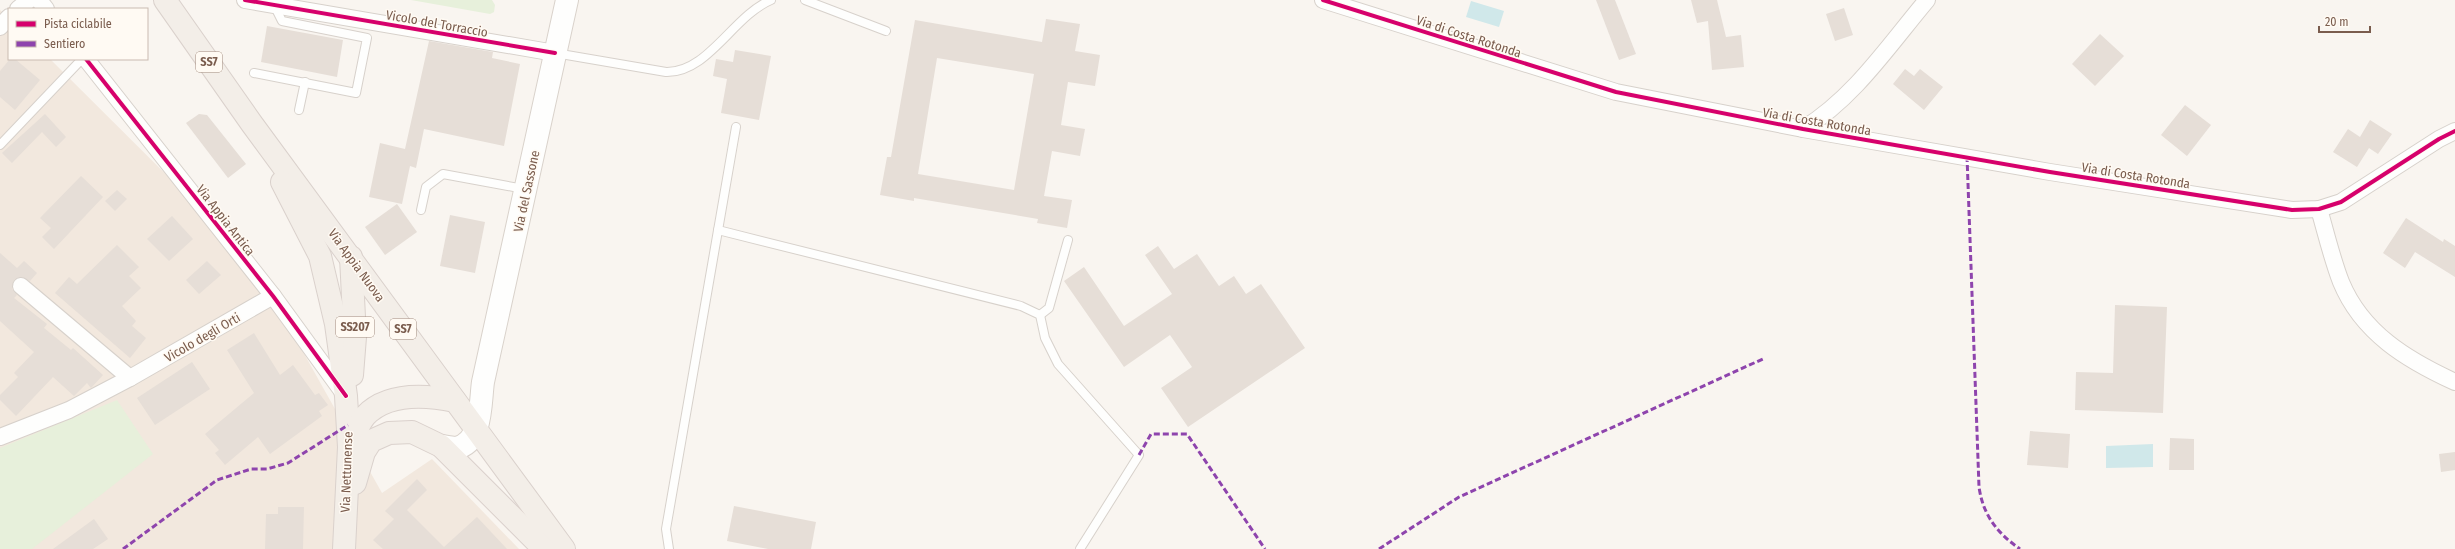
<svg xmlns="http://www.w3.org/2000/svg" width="2455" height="549" viewBox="0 0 2455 549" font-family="'Fira Sans Condensed',sans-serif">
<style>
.residential{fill:#f2e8de}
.green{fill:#e7f0db}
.water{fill:#d0e8ea}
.building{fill:#e6ded7;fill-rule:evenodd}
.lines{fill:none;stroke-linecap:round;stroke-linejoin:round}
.lane-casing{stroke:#d7d1cb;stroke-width:10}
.street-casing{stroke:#d7d1cb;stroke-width:18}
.secondary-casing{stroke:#d9d2cb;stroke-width:24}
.primary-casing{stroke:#dad1cc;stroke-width:24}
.lane{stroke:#fefefd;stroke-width:8}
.street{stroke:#fefefd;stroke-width:16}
.secondary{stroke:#fefefd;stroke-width:22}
.primary{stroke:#f3eee8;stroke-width:22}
.quiet{stroke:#8e44ad;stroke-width:3;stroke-dasharray:6 3;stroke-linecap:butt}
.cycleway-casing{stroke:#fffaf3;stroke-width:6}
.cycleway{stroke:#d6006c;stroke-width:4}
.labels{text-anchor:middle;stroke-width:3;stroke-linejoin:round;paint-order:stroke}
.shield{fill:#fffaf3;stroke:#a28b7f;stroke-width:1}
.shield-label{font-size:12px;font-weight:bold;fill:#7a5c4d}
.street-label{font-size:13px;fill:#7a5c4d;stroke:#fffaf3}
</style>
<rect width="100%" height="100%" fill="#f9f5f0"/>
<polygon class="residential" points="0,10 9,18 9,59 50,59 251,259 382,493 432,459 519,549 0,549"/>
<g class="green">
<polygon points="411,0 492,0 495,5 494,12 490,14"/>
<polygon points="117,400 153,454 32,549 0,549 0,448"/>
</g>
<g class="water">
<polygon points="1471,1 1504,11 1499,27 1466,17"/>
<polygon points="2153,444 2153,467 2106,468 2106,446"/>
</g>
<g class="building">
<polygon points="1596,0 1615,0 1636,54 1619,60"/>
<polygon points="1691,0 1717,0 1726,37 1741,35 1744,67 1712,70 1708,21 1697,23"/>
<polygon points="1844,8 1853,35 1835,41 1826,14"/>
<path d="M1046 19 1080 24 1075 51 1100 55 1095 86 1068 82 1061 125 1085 129 1080 156 1052 151 1044 196 1072 200 1067 228 1037 223 1038 219 914 198V201L880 195 887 157H891L915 20 1042 42ZM937 58 1034 74 1014 190 918 174Z"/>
<polygon points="267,26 343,40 337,77 261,62"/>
<polygon points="2100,34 2124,56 2095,86 2072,64"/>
<polygon points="429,41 493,52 492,58 520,64 504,146 424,129 416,168 410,166 402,204 369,197 380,143 405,149"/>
<polygon points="735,50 771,56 759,120 721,113 727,79 713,76 716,59 733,62"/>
<polygon points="10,59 15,59 40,80 15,110 0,97 0,71"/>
<polygon points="1905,69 1914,76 1920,69 1943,87 1924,110 1893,84"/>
<polygon points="2185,105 2211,125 2187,156 2161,135"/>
<polygon points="45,114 66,137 56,147 42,132 12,163 2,153"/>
<polygon points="199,114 207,115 246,164 228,178 186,123"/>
<polygon points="2370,120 2392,134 2378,154 2369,148 2357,167 2333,152 2348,129 2360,137"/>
<polygon points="81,176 103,197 54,249 42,237 51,228 40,218"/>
<polygon points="117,190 127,199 115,211 105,201"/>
<polygon points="397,204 417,232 385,255 365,227"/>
<polygon points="450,215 485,222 475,273 440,266"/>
<polygon points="172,216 193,239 169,261 147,239"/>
<polygon points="2406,218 2443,242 2444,239 2455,246 2455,277 2415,252 2405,268 2383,253"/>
<polygon points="117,245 139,267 129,276 141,288 122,306 136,321 132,326 146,338 130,358 55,293 69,277 77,284"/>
<polygon points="1158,246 1174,269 1197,254 1219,286 1234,276 1246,294 1261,284 1305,348 1188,427 1161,388 1192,367 1170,335 1124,367 1064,281 1084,267 1124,326 1172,294 1145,255"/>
<polygon points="0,253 17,268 24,261 37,273 30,281 22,277 14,280 12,289 17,295 14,298 47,324 44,328 71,350 73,348 103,375 91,388 87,383 74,396 53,377 16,416 0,400 0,395 18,377 14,373 34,352 0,321"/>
<polygon points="207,261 221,275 199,294 186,280"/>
<polygon points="2115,305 2167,307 2163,413 2075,410 2076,372 2113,373"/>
<polygon points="254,333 280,375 293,365 315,395 319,393 328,405 319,411 322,416 270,454 258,437 225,465 215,453 219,450 205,434 254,393 227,350"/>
<polygon points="192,362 210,389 155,425 137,398"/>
<polygon points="2030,431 2070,434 2068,468 2027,465"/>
<polygon points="2170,438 2194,439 2194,470 2169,470"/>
<polygon points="2455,452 2455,470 2441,472 2439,454"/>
<polygon points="417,479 427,490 407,510 444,547 477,517 507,549 383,549 373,540 394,519 385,511"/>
<polygon points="734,506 816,522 811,549 768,549 727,541"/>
<polygon points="278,507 304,507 303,549 265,549 266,514 278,514"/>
<polygon points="94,519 108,539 93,549 53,549"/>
</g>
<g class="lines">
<defs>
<g id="lane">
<polyline points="805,0 886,31"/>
<path d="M555 53 666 72C708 73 733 16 771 0"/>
<polyline points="254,73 356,93 367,38 282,21 274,5"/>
<polyline points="299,110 305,82"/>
<polyline points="0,145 82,59"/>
<polyline points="421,210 426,187 443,174 524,189"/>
<polyline points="718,230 1021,306 1040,315 1045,338 1058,364 1139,455 1080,549"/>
<polyline points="1040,315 1049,308 1068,240"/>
<polyline points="669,549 666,529 736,127"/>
</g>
<g id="street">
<polyline points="39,0 46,9"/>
<polyline points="245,0 555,53"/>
<polyline points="1323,0 1616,92 1803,129 2050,172 2292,210 2319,209 2341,202 2439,139 2455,131"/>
<polyline points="18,9 29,0"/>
<polyline points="0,27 9,17"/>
<polyline points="86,59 273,296 345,395"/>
<path d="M1803 129C1854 98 1889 45 1927 0"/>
<path d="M2319 209C2326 233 2332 259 2341 282 2362 333 2407 360 2455 382"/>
<polyline points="21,286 130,378"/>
<polyline points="0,437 69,410 130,378 273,296"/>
</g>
<path id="secondary" d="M441 446C445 446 452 448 456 448 483 443 480 402 483 382L567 0"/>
<g id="primary">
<polyline points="165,0 252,124 564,549"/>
<polyline points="282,182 320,256 336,324 346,396 349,447 344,549"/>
<polyline points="351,257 355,337 352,375"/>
<path d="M349 446C354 437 358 424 365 416 388 392 426 395 455 401"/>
<polyline points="355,483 364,452 371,441 389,433 412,432 441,446 544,549"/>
</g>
</defs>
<use href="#lane" class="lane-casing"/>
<use href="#street" class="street-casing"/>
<use href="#secondary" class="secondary-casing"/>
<use href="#primary" class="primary-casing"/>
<use href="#lane" class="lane"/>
<use href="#street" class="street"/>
<use href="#secondary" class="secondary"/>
<use href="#primary" class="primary"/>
<g class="quiet">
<path d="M1967 156 1979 487C1983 515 1997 533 2020 549"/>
<polyline points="1139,455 1151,434 1187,434 1265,549"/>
<polyline points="123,549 217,480 251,469 267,469 288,463 348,425"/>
<polyline points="1379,549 1459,497 1765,358"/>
</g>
<defs>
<g id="cycleway">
<polyline points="245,0 555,53"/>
<polyline points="1323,0 1616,92 1803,129 2050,172 2292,210 2319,209 2341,202 2439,139 2455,131"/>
<polyline points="86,59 273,296 346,396"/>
</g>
</defs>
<use href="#cycleway" class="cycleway-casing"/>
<use href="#cycleway" class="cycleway"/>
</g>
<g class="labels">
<g class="shield">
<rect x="196" y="52" width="26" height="20" rx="3"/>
<rect x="336" y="317" width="38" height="20" rx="3"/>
<rect x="390" y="319" width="26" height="20" rx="3"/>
</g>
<g class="shield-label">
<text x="209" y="66">SS7</text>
<text x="355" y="331">SS207</text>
<text x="403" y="333">SS7</text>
</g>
<g class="street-label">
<text transform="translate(437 23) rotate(10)" y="5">Vicolo del Torraccio</text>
<text transform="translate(1469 36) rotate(18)" y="5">Via di Costa Rotonda</text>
<text transform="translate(1817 121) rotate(10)" y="5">Via di Costa Rotonda</text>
<text transform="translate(2136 175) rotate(9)" y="5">Via di Costa Rotonda</text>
<text transform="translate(526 191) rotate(-78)" y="5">Via del Sassone</text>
<text transform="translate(226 220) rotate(52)" y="5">Via Appia Antica</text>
<text transform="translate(357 265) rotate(54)" y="5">Via Appia Nuova</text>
<text transform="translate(202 337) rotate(-30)" y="5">Vicolo degli Orti</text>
<text transform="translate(346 472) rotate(-88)" y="5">Via Nettunense</text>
</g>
</g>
<rect x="8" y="8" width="140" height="52" fill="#fffaf3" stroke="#cabbb1"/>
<rect x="16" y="21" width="20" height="6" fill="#d6006c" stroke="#cabbb1"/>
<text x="44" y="28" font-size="12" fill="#7a5c4d">Pista ciclabile</text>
<rect x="16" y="41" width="20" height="6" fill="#8e44ad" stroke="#cabbb1"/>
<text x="44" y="48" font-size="12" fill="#7a5c4d">Sentiero</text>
<path d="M2319 26v6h51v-6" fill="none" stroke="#7a5c4d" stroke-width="2"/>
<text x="2325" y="26" font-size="12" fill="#7a5c4d" stroke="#fffaf3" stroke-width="3" paint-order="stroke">20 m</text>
</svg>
